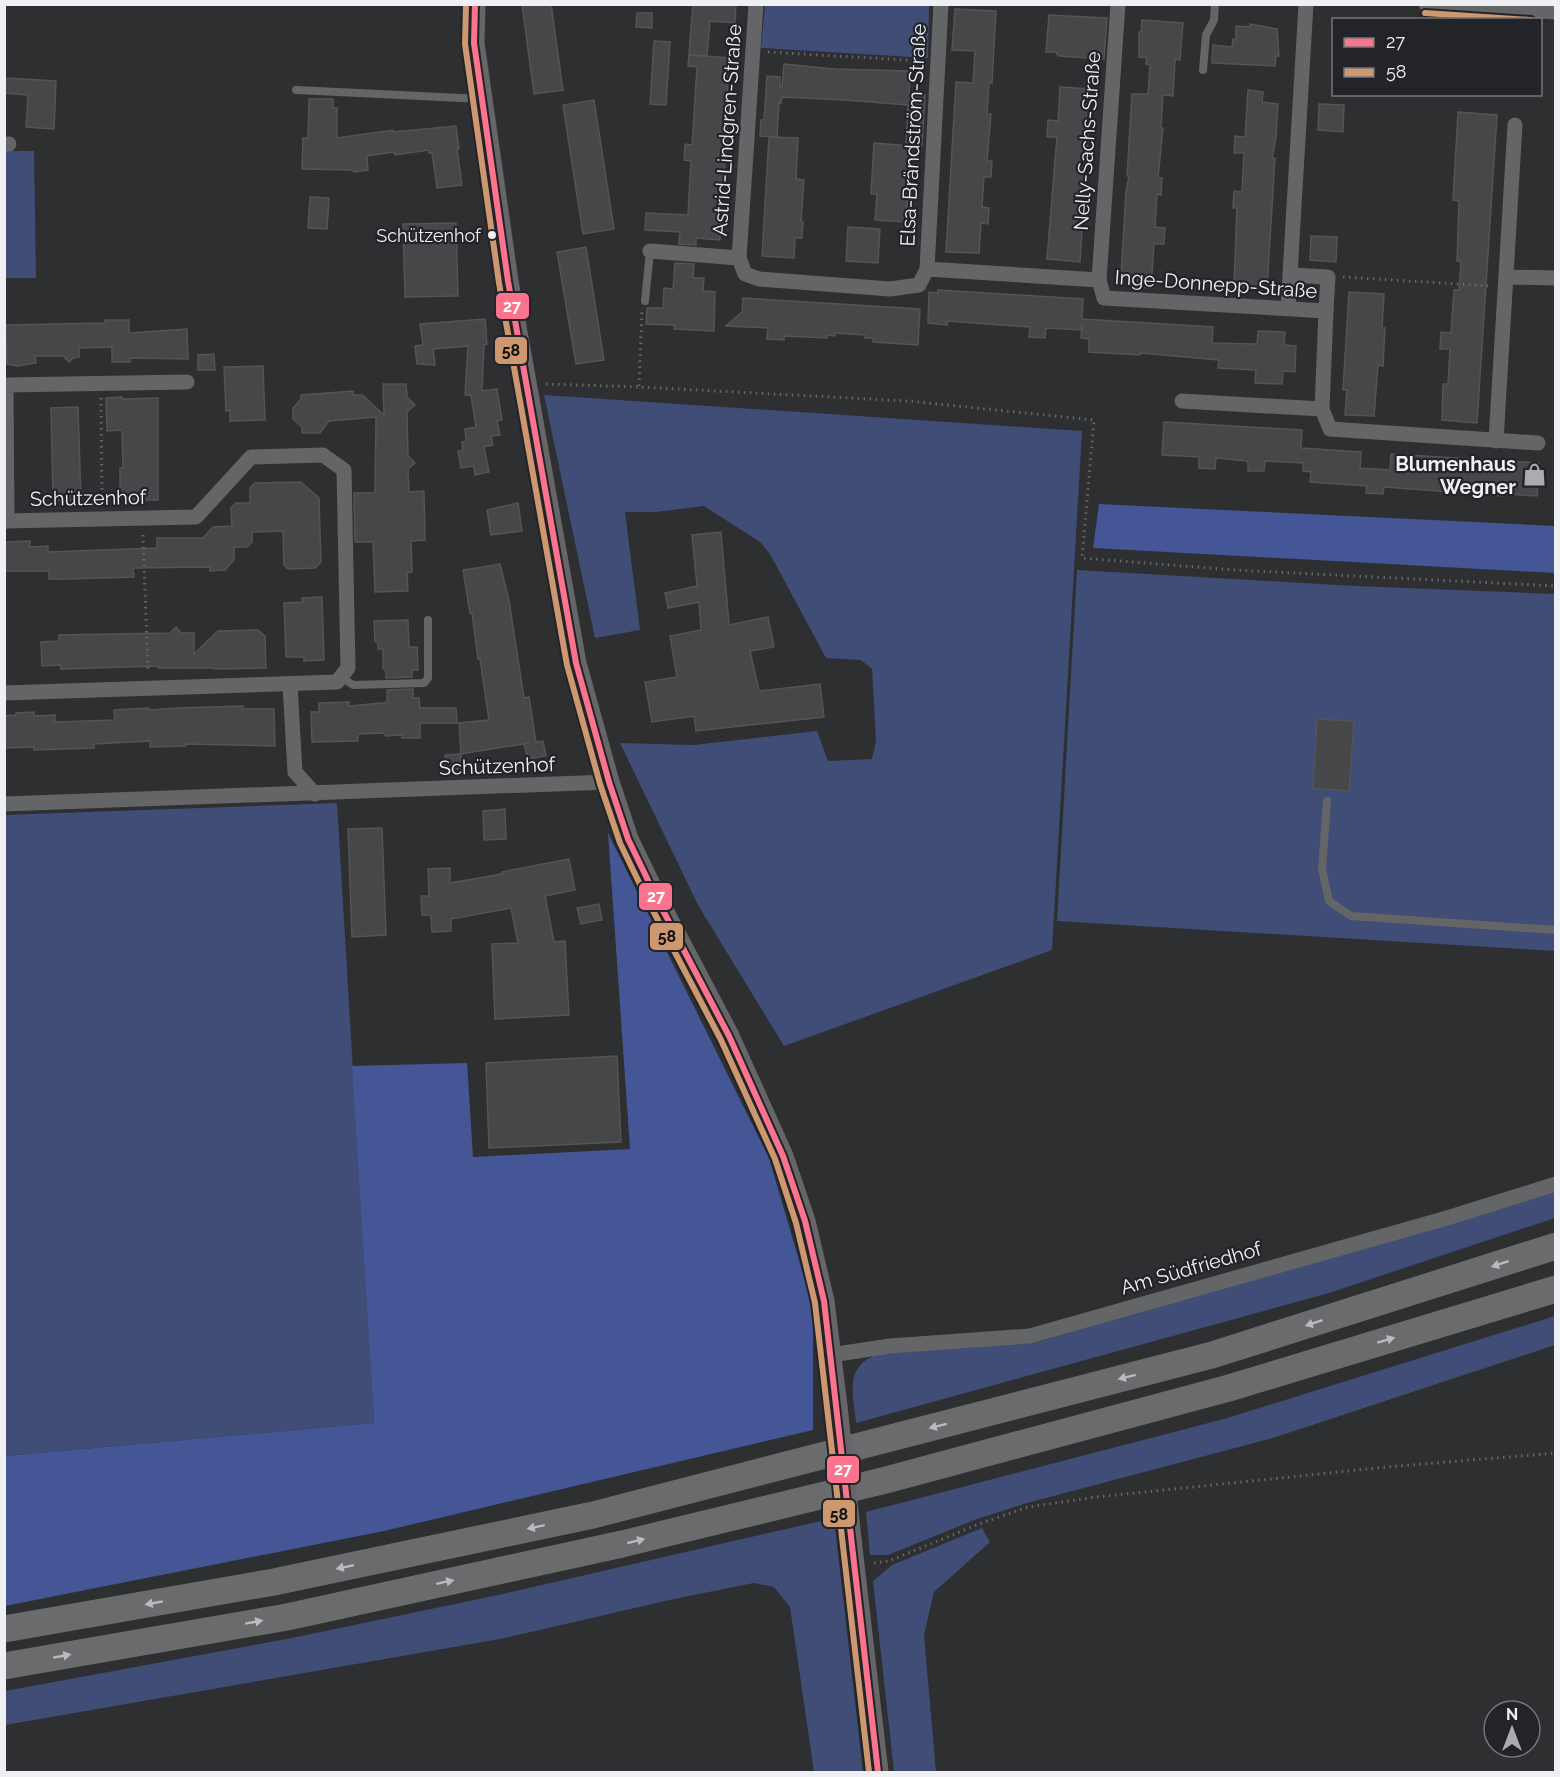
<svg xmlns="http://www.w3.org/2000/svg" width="1560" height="1777" viewBox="0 0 1560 1777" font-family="Raleway,sans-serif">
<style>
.green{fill:#404d76;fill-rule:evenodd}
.forest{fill:#445695}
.building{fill:#464749;stroke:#535456;stroke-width:1.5}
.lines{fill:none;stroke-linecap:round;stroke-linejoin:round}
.path{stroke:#676768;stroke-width:3;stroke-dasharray:1.5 4.5;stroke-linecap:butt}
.service{stroke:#636566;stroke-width:8}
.minor{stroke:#636566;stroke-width:15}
.secondary{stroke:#666668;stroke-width:21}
.motorway{stroke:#696b6d;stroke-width:27}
.secondary-bridge{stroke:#666668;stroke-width:21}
.bus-1-casing{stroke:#222429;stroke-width:10}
.bus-2-casing{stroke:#222429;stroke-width:10}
.bus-1{stroke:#fc738d;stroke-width:6}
.bus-2{stroke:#cd976f;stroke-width:6}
.oneway{fill:#b9bbbe}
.bus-dot{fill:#eff0f4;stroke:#222429;stroke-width:2}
.labels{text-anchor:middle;stroke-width:4.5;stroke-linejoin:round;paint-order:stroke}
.bus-label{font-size:18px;fill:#eff0f4;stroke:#222429;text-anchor:end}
.street-label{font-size:20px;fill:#eff0f4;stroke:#222429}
.poi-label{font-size:20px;font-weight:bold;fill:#eff0f4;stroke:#222429;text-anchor:end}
.line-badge{stroke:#222429;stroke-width:2}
.badge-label{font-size:16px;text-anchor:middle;font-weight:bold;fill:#fff}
.pale-badge-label{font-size:16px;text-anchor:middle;font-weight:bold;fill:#111}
</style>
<rect width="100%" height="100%" fill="#2d2f31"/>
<g class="green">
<polygon points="765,5 929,5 928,58 761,48"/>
<polygon points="5,151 34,151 36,278 5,278"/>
<polygon points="544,395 1082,431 1052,950 784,1046 698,905 620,743 694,745 817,731 828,761 872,759 876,741 872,669 861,660 826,658 770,554 760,542 704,506 656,512 625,512 640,630 595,638"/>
<path d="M1077 570 1355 586 1555 594V951L1057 921ZM1317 719 1354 722 1349 791 1313 788Z"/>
<polygon points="337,803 374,1423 5,1456 4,815"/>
<path d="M1555 1192V1218L1329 1293 856 1423C853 1394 844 1366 878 1354L1034 1343Z"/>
<polygon points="1555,1316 1555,1345 1273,1438 1027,1503 977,1519 888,1555 870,1555 866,1512 1224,1419"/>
<polygon points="834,1518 863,1772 814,1772 790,1607 774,1587 754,1583 674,1599 500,1639 5,1725 5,1691 292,1638 498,1595"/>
<polygon points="982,1528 990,1542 934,1592 924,1635 936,1772 894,1772 873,1581 892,1565"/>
</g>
<g class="forest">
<polygon points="1099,504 1555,526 1555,573 1093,548"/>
<polygon points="608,833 769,1158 813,1308 813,1430 384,1531 5,1606 5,1456 374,1423 352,1066 467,1063 473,1157 630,1149"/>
</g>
<g class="building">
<polygon points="522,4 551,4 563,90 534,94"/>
<polygon points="693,4 736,4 735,23 710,21 707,56 689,55"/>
<polygon points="955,9 996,11 992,83 989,83 987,114 991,114 987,161 992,161 991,177 984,177 982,207 989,208 988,224 981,223 979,253 946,252 956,82 973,83 975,51 952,50"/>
<polygon points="637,13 652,13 652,28 636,27"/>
<polygon points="1049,15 1107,18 1104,59 1059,56 1055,52 1046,52"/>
<polygon points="1142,20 1183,23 1180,60 1175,59 1173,96 1163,95 1161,128 1163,128 1158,178 1162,178 1161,195 1157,194 1155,227 1165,228 1164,244 1154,244 1151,288 1137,287 1138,276 1121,275 1126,192 1129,176 1127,176 1132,94 1148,94 1150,65 1146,64 1147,58 1139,57 1139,32 1141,32"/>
<polygon points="1250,24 1277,29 1279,56 1276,56 1275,66 1212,63 1213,45 1232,47 1233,39 1236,40 1236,26 1250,27"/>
<polygon points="654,41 670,42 666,105 650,104"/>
<polygon points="689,55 731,58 730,72 728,72 727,133 724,177 722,177 720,240 696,238 696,245 679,244 680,232 645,230 646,213 688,215 691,161 684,160 685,144 692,145 697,67 688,66"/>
<polygon points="784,64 835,69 910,71 909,94 925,95 922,146 906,145 908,105 845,100 782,97 781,103 779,103 777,137 760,136 761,120 764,120 767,76 780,77 780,87 782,87"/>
<polygon points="4,78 56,81 54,129 26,127 28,95 4,93"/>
<polygon points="1060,87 1091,89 1080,262 1047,259 1057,137 1047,137 1048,120 1058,121"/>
<polygon points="1248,90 1263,92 1262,102 1278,104 1276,137 1272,158 1275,158 1267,288 1234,286 1237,208 1233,208 1234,191 1242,192 1244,153 1234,153 1235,136 1245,137"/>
<polygon points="309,99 333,99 333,108 337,108 337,138 393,130 393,132 456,126 459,149 457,149 462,185 437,188 432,153 429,153 429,150 395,155 394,152 367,156 368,170 354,172 353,170 302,169 303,138 308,138"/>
<polygon points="594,100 614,229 583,234 563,105"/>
<polygon points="1319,104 1344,105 1343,132 1318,130"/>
<polygon points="1458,112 1497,115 1477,423 1442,420 1443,384 1448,384 1450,349 1440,349 1441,332 1451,333 1454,290 1459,290 1461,262 1457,261 1459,201 1453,200"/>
<polygon points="769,137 798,138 796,179 804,180 801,221 803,222 802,238 795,238 794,258 762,256"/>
<polygon points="874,143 911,146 906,222 875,220 877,194 871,194"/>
<polygon points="310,197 329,198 327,229 308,228"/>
<polygon points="456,223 458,296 405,297 403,224"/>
<polygon points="848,227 880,229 878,263 846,261"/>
<polygon points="1311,236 1337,237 1336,262 1310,260"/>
<polygon points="586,247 604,360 576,364 557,252"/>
<polygon points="675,263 694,264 693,278 704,278 703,291 715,292 714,331 674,329 674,325 646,324 647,308 663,308 664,288 673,289"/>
<polygon points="938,290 1083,299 1082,319 1213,327 1212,343 1257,344 1258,331 1285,332 1284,345 1296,346 1295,372 1283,371 1282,384 1255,383 1256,370 1218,368 1219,360 1140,353 1140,355 1089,352 1089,339 1081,338 1082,324 1081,330 1046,328 1045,338 1029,337 1030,327 947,321 947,325 928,323 929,292 938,293"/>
<polygon points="1349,292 1384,294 1382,328 1385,328 1383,366 1378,365 1374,416 1345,415 1347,390 1343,390"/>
<polygon points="743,298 920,309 918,345 873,342 873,338 865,338 865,335 835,333 835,336 827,335 827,338 784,336 784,340 767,339 768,328 726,326 742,312"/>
<polygon points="485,319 487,344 484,345 482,391 497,389 502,420 497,421 500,435 491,436 493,445 484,447 489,472 475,475 474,466 461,468 458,451 463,450 462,442 466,441 465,429 476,427 471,395 465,395 468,346 433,349 435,365 417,364 415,346 423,345 420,324"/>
<polygon points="105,320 129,320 129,333 187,329 188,359 130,358 130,362 112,362 112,347 79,348 79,357 73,358 69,362 63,356 35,356 36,363 18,366 7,364 6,325 105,323"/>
<polygon points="214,354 215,370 198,370 198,355"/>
<polygon points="263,366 265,420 230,421 230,410 226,411 224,367"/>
<polygon points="383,384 406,384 407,397 415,405 407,412 408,456 415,463 408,469 409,492 424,491 425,540 411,541 412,572 407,573 408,591 375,592 373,542 355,542 354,493 375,493 376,417 329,421 320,433 302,433 302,427 293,419 293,408 301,399 301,395 353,391 353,395 362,395 384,415"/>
<polygon points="122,397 122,399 158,398 158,500 125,500 125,496 120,496 120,468 123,468 122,430 107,431 106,398"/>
<polygon points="78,407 81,500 53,501 51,408"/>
<polygon points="1164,422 1302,430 1301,448 1361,452 1360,468 1390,470 1391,454 1539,463 1537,496 1504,494 1504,496 1384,487 1383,494 1366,493 1367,486 1310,482 1311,472 1303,471 1303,463 1265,461 1264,471 1248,471 1248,461 1216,458 1215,469 1199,468 1199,457 1162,455"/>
<polygon points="301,482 319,498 321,562 315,568 288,569 284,565 283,531 252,532 252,542 247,547 234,547 234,560 225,570 210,571 210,567 133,568 134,577 67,579 49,579 49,571 4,571 4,542 30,541 30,547 48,546 48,552 157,548 157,538 203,538 213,527 232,526 231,508 236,503 250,503 250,488 255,483"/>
<polygon points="518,503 522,531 491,535 487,510"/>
<polygon points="721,532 729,625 768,617 774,647 750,651 759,691 820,684 824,717 696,731 694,716 652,722 645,682 677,677 670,636 701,630 699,602 668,608 665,593 697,586 692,535"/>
<polygon points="500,564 509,601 524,698 529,697 536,742 543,741 546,756 528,759 524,744 529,743 461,754 459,723 489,720 480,659 478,659 472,613 470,613 463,570"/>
<polygon points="322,597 324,660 304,661 304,657 286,657 284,603 303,602 302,598"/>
<polygon points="408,620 409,647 417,647 418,670 412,670 412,677 386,678 386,671 383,668 383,649 378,649 378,643 375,641 374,621"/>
<polygon points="176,627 181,633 194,633 194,654 218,631 258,630 265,636 266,668 215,669 213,668 158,668 158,666 61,669 61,665 42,666 41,642 59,641 59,635 170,633"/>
<polygon points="413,689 413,698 419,698 420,708 456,708 457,723 420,723 420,738 402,738 402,735 386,736 383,733 358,734 358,741 312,742 311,712 319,712 319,703 349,702 349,706 382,703 387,702 387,690"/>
<polygon points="243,706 243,709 274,709 275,746 186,744 186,746 150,747 150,741 94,744 94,748 34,750 34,747 4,748 4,716 16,715 16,713 34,712 34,716 55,715 55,722 115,720 114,710 149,708 149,710 179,708"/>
<polygon points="1317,719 1354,721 1349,791 1313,788"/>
<polygon points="461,754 461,769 446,769 445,755"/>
<polygon points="505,809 506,839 484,840 483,811"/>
<polygon points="382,828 386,935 352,937 348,829"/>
<polygon points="569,859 575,890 545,896 554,942 565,941 569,1015 495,1019 492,944 518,943 511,908 451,919 451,931 432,932 431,915 422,915 421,896 429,896 428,869 450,868 450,883 502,874 502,872"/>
<polygon points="599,904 602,920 581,924 577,908"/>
<polygon points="617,1056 621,1142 489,1148 486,1063"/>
</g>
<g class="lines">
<g class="path">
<polyline points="768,52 923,61"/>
<polyline points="1343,277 1490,286"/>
<polyline points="546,384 639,387 908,401 1094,420 1082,558 1234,570 1556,586"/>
<polyline points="639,386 642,311"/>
<polyline points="101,398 102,502"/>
<polyline points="143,535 148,672"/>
<polyline points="874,1563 889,1561 979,1524 1028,1507 1096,1497 1387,1467 1556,1453"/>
</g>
<g class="service">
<polyline points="1203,70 1206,35 1214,20 1215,4"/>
<polyline points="296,90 482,99"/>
<polyline points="645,301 650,251"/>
<polyline points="341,677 353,685 424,683 428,678 428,620"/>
<polyline points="1327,801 1322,869 1329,901 1351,916 1556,930"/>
</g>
<g class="minor">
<polyline points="1426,4 1556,12"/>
<polyline points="4,144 9,144"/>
<polyline points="650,251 739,258 745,274 759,279 890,289 919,285 927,269 1099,280 1104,298 1326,311 1322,409 1182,401"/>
<polyline points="739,258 756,4"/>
<polyline points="927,269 941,4"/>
<polyline points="1290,275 1328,277 1326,311"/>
<polyline points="1507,277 1556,278"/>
<polyline points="1099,280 1118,4"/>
<polyline points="1288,308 1306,4"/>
<polyline points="1322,409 1330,429 1538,443"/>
<polyline points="1496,441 1515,125"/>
<polyline points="4,521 196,517 251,457 323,455 344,470 348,668 337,682 4,693"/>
<polyline points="7,521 6,385 187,382"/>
<polyline points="290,685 295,772 315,794"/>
<polyline points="4,804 609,782"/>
<polyline points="831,1355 890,1346 1030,1336 1447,1218 1556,1184"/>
</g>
<g class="secondary">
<polyline points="475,4 474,43 508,281 576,663 609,782 628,839 657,899 729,1036 783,1156 805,1221 824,1301 837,1406"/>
<polyline points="851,1539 878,1772"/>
</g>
<g class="motorway">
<polyline points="4,1629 274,1582 593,1515 1212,1355 1556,1246"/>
<polyline points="4,1666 287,1617 622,1544 886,1480 1229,1388 1556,1289"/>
</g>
<polyline class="secondary-bridge" points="837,1406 851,1539"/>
<defs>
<polyline id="bus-1" points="475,4 474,43 508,281 576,663 609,782 628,839 657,899 729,1036 783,1156 805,1221 824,1301 878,1772"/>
<g id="bus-2">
<polyline points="466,4 465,44 499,283 567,665 600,784 620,843 649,903 721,1040 775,1159 796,1223 815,1303 869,1772"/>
<polyline points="1425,13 1531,20"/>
</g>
</defs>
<use href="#bus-1" class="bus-1-casing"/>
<use href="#bus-2" class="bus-2-casing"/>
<use href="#bus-1" class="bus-1"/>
<use href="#bus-2" class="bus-2"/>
</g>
<defs><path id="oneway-solid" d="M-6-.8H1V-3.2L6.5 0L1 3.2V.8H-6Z" transform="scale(1.5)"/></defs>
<g class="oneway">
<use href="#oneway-solid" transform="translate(1500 1264) rotate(162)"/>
<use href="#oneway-solid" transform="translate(1314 1323) rotate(162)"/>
<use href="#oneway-solid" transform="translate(1386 1340) rotate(-17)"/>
<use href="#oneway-solid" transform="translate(1127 1377) rotate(166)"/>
<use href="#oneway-solid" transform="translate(938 1426) rotate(166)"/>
<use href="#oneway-solid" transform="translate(536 1527) rotate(168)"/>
<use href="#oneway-solid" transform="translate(636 1541) rotate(-14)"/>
<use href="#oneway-solid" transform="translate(345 1567) rotate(168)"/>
<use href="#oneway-solid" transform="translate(445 1582) rotate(-12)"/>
<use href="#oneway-solid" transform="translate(154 1603) rotate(170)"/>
<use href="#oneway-solid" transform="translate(254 1622) rotate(-10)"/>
<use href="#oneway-solid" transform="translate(62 1656) rotate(-10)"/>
</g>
<defs>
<symbol id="shop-bare" viewBox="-9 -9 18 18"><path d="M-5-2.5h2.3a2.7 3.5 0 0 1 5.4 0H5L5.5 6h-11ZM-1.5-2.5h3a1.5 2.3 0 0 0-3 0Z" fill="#abacb0" stroke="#222429" stroke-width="2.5" paint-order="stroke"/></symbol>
</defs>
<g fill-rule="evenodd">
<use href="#shop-bare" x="1518" y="458" width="33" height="33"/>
</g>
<circle class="bus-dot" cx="492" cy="235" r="5"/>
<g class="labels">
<g class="bus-label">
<text x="481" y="242">Schützenhof</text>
</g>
<g class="street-label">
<text transform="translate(727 130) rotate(-86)" y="7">Astrid-Lindgren-Straße</text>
<text transform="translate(913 135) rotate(-87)" y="7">Elsa-Brändström-Straße</text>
<text transform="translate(1087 141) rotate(-86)" y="7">Nelly-Sachs-Straße</text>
<text transform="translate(1216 284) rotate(4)" y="7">Inge-Donnepp-Straße</text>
<text transform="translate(88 498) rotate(-1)" y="7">Schützenhof</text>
<text transform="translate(497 766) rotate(-2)" y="7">Schützenhof</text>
<text transform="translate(1191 1268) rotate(-16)" y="7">Am Südfriedhof</text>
</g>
<g class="poi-label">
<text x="1516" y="471">Blumenhaus<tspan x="1516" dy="23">Wegner</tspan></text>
</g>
</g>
<g class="line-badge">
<rect x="495" y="292" width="35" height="28" rx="6" fill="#fc738d"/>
<rect x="494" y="336" width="34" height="29" rx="6" fill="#cd976f"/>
<rect x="638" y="882" width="35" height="29" rx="6" fill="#fc738d"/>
<rect x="649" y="922" width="35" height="29" rx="6" fill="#cd976f"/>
<rect x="826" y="1455" width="34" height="29" rx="6" fill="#fc738d"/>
<rect x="822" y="1499" width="34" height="29" rx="6" fill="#cd976f"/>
</g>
<g class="badge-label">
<text x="512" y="312">27</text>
<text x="656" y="902">27</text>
<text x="843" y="1475">27</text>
</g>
<g class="pale-badge-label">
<text x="511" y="356">58</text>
<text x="667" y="942">58</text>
<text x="839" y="1520">58</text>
</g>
<rect width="1560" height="1777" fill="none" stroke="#eff0f4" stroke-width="12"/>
<rect x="1332" y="18" width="210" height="78" fill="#222429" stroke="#74767a" stroke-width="1.5"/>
<rect x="1344" y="38" width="30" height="9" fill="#fc738d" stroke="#74767a" stroke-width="1.5"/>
<text x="1386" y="48" font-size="18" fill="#eff0f4">27</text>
<rect x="1344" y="68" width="30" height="9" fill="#cd976f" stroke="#74767a" stroke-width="1.5"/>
<text x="1386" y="78" font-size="18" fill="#eff0f4">58</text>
<g transform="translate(1512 1729)"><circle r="28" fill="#222429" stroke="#74767a" stroke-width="1.5"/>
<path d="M0-4.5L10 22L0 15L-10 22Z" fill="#abacb0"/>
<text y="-9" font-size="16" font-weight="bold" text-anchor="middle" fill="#eff0f4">N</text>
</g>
</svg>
